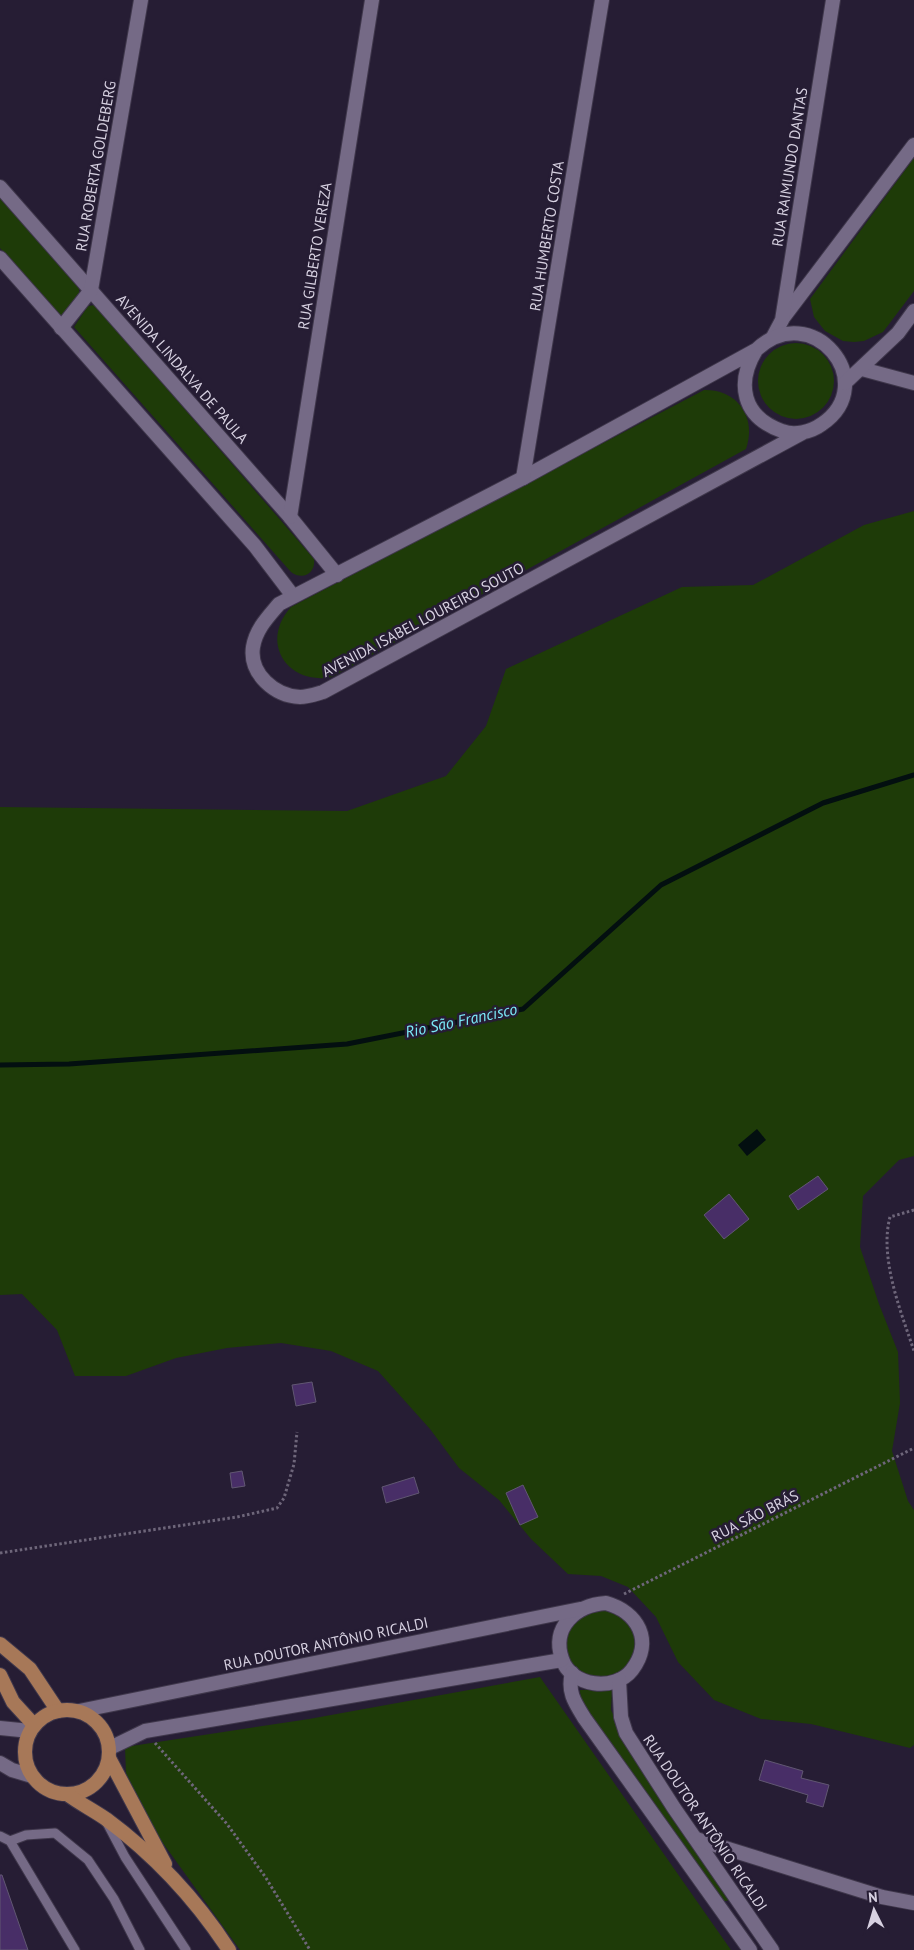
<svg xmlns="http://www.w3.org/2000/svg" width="914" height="1950" viewBox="0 0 914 1950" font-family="'PT Sans',sans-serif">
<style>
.green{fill:#1e3b08}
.water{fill:#030f10}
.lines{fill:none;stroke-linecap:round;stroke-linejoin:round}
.stream{stroke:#030f10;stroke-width:5}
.building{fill:#482e67;stroke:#615772}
.service-casing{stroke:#3f374b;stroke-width:11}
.minor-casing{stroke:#3f374b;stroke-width:16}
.secondary-casing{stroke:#3f374b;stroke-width:16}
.primary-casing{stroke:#3f374b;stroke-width:16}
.path{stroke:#6e667a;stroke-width:3;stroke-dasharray:2.5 2.5;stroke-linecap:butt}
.service{stroke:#756a86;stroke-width:9}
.minor{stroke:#756a86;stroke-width:14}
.secondary{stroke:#756a86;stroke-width:14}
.primary{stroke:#a77858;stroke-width:14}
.labels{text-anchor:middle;stroke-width:5;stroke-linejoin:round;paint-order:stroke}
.street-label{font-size:15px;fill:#d7d1e1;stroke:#261d34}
.water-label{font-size:16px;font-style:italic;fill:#7be9f7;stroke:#261d34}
</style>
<rect width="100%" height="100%" fill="#261d34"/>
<g class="green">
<polygon points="914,158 914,291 883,332 864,341 854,342 843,341 825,331 814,317 810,299"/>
<polygon points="0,198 79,286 79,293 61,318 0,248"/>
<path d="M95 305 314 559C316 573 303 581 291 572L74 327 88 306Z"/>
<circle cx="796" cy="381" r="38"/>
<path d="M704 390C737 389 757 417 746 449L332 677C287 686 259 642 291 607Z"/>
<polygon points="914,511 914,1156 899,1160 863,1196 860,1247 879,1304 898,1352 900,1403 892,1451 908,1501 914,1510 914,1745 910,1748 811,1724 761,1719 714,1700 678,1662 656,1617 628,1587 601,1576 568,1574 531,1539 499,1500 459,1468 430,1429 378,1371 331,1351 281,1343 227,1348 176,1358 126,1376 75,1376 57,1330 22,1294 0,1295 0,807 347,811 446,776 486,726 506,669 682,587 753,585 864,525"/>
<polygon points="612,1609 628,1618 639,1640 633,1662 617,1677 587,1678 566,1661 566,1630 583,1611"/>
<polygon points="540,1677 731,1950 240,1950 137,1807 126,1773 125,1747 309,1719"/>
<polygon points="612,1689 611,1710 634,1758 730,1900 721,1902 581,1702 580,1690"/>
</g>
<polygon class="water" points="757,1129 766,1140 747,1156 738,1145"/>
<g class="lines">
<polyline class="stream" points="0,1065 69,1064 347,1044 523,1009 661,885 823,803 914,775"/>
</g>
<g class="building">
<polygon points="818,1176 828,1189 798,1210 789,1196"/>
<polygon points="729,1194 749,1219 724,1239 704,1215"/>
<polygon points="312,1382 316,1402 296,1406 292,1385"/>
<polygon points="242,1471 245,1486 232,1488 230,1473"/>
<polygon points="414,1477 419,1493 386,1503 382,1487"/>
<polygon points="523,1485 538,1517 520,1525 506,1493"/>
<polygon points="765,1760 803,1771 801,1778 829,1785 823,1807 806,1802 808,1795 759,1780"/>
<polygon points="0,1875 2,1875 28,1950 0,1950"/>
</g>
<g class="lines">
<defs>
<g id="service">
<polyline points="107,1823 125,1857 186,1950"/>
<polyline points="0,1836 10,1841 75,1950"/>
<polyline points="10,1841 26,1835 55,1833 88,1860 114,1899 140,1950"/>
</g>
<g id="minor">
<polyline points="0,187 290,517 337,575"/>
<polyline points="0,258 255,546 293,596"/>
<polyline points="783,318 914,145"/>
<polyline points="61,328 91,290 141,0"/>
<polyline points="773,337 782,320 833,0"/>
<path d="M756 350C736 383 742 417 782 431 794 436 811 432 822 424 882 383 812 297 756 350L523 478 279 604C268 617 256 629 253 647 249 674 275 696 300 697 307 697 316 694 323 692L804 432"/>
<polyline points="862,369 914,383"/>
<polyline points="845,383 898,333 914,311"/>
<polyline points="523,478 602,0"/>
<polyline points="290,517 372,0"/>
<path d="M606 1603C638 1612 654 1641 632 1670 615 1692 571 1687 562 1659 551 1627 576 1605 606 1603Z"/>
<path d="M572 1673C567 1692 575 1703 585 1719L750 1950"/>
<polyline points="619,1680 621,1717 626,1733 674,1808 772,1950"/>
<polyline points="79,1711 580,1609"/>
<polyline points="110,1748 145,1731 562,1660"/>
<polyline points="696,1839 882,1897 914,1903"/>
</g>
<g id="secondary">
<polyline points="0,1728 30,1731"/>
<polyline points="0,1763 12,1770 32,1776"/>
</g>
<g id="primary">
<polyline points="0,1644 30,1669 58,1711"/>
<polyline points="0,1675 13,1702 34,1725"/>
<circle cx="67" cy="1752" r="42"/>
<polyline points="109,1758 165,1864"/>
<path d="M67 1794C79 1803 93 1810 106 1819 156 1856 195 1898 229 1950"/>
</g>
</defs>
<use href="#service" class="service-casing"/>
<use href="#minor" class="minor-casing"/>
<use href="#secondary" class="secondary-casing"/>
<use href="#primary" class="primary-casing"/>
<g class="path">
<path d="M914 1210 890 1217C879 1258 901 1312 914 1351"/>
<polyline points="0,1553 237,1517 277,1508 284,1498 294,1464 297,1432"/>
<polyline points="624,1594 914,1448"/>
<polyline points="155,1743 227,1824 266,1878 310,1950"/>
</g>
<use href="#service" class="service"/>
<use href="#minor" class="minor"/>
<use href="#secondary" class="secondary"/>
<use href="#primary" class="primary"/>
</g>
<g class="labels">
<g class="street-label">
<text transform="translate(96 166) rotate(-80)" y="5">RUA ROBERTA GOLDEBERG</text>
<text transform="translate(790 167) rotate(-81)" y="5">RUA RAIMUNDO DANTAS</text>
<text transform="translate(547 236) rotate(-81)" y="5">RUA HUMBERTO COSTA</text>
<text transform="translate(315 256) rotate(-81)" y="5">RUA GILBERTO VEREZA</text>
<text transform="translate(182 369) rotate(49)" y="5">AVENIDA LINDALVA DE PAULA</text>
<text transform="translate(423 620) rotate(-28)" y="5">AVENIDA ISABEL LOUREIRO SOUTO</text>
<text transform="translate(755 1516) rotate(-27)" y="5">RUA SÃO BRÁS</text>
<text transform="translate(326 1644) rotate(-12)" y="5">RUA DOUTOR ANTÔNIO RICALDI</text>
<text transform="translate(705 1823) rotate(56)" y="5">RUA DOUTOR ANTÔNIO RICALDI</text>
</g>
<g class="water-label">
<text transform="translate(461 1020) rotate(-12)" y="6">Rio São Francisco</text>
</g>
</g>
<g transform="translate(874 1910) rotate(355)" stroke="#261d34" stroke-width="4" paint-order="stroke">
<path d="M0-4L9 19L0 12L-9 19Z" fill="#d7d1e1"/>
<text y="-8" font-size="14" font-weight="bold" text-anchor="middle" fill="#d7d1e1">N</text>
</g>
</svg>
